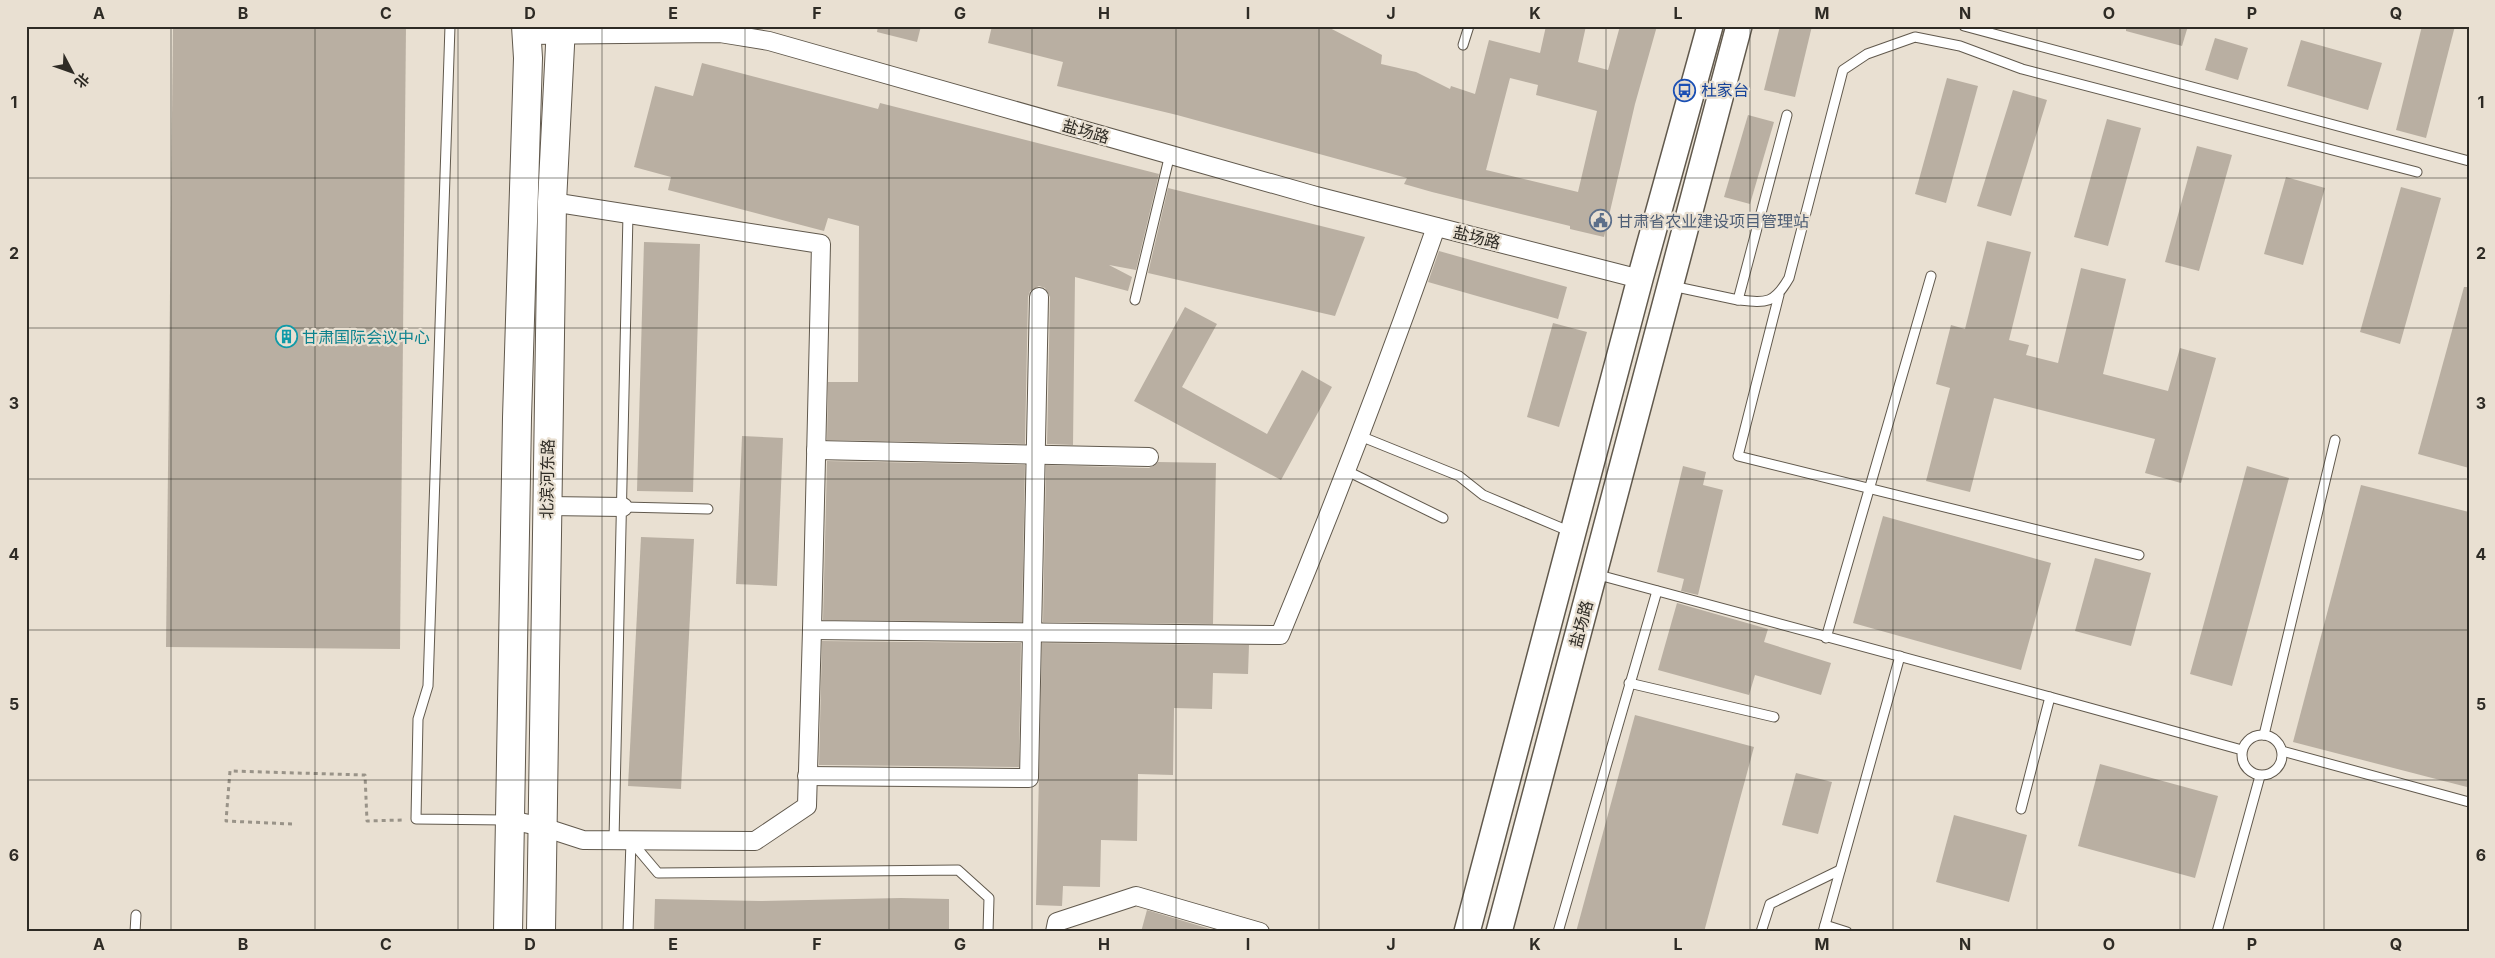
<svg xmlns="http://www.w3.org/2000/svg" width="2495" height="958" viewBox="0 0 2495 958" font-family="Inter,'Noto Sans SC',sans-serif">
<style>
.building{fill:#b9afa2;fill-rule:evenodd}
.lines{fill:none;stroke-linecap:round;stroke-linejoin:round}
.lane-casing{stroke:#61594d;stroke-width:11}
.street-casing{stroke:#61594d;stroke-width:20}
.secondary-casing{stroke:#61594d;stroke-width:28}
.primary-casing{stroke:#61594d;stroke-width:30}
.path{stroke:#999388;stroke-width:3;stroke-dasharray:4 4;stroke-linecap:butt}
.lane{stroke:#fff;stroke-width:9}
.street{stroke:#fff;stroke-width:18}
.secondary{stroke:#fff;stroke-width:25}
.primary{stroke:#fff;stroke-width:28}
.grid{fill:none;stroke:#2e2b25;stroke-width:1;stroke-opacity:0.55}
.labels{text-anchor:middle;stroke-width:4.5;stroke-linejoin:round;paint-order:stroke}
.transit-label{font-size:16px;fill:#164399;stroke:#e9e0d2;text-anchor:start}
.street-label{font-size:16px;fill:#2e2b25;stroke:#e9e0d2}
.service-label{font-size:16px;fill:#4e5e75;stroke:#e9e0d2;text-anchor:start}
.culture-label{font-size:16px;fill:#0d838f;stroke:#e9e0d2;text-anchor:start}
.neatline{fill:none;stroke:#2e2b25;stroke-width:2}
.grid-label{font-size:16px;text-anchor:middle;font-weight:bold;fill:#2e2b25}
</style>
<rect width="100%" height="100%" fill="#e9e0d2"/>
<g class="building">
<polygon points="173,26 406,26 400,649 166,647"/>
<polygon points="878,26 921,26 917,42 877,32"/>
<path d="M992 26H1326L1382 55 1381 64 1416 72 1450 89 1451 86 1475 94 1489 40 1540 53 1546 26H1586L1578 62 1608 70 1620 26H1657L1635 104 1604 237 1570 229V226L1432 192 1404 184 1407 178 1177 115 1057 86 1063 62 988 43ZM1510 78 1538 85 1536 95 1597 111 1578 192 1486 170Z"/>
<polygon points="1780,26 1812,26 1795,97 1764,90"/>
<polygon points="2126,26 2188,26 2182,46 2126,31"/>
<polygon points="2422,26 2455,26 2426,138 2396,130"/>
<polygon points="2215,38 2248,48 2238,80 2205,70"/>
<polygon points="2301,40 2382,63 2368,110 2287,86"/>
<polygon points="702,63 878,109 880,103 1159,174 1136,270 1109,265 1132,277 1128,291 1075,277 1073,445 1047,444 1050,297 1045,288 1039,286 1030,291 1028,297 1025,444 827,440 828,382 858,382 859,226 828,218 824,231 668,190 671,177 634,167 655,86 693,96"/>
<polygon points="1947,78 1978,86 1946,203 1915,194"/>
<polygon points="2013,90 2047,100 2011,216 1977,206"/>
<polygon points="1748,115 1774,122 1750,204 1724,197"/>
<polygon points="2107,119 2141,128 2108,246 2074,237"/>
<polygon points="2197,146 2232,155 2199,271 2165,262"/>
<polygon points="2286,177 2325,188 2303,265 2264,254"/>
<polygon points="2401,187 2441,198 2400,344 2360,332"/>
<polygon points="1168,188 1365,237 1335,316 1148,273"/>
<polygon points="1987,241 2031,252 2009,340 2029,345 2026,355 2058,363 2081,268 2126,279 2103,374 2168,391 2180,348 2216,358 2181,483 2145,473 2155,439 1994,398 1970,492 1926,481 1950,388 1936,384 1951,325 1965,329"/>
<polygon points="644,242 700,244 693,492 637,491"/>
<polygon points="1439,251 1567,287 1558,319 1428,282"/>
<polygon points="2464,287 2469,287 2469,468 2418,454"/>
<polygon points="1185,307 1217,324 1182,387 1267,434 1302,370 1332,387 1281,480 1134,401"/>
<polygon points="1553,323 1587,332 1559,427 1527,417"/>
<polygon points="742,436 783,438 777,586 736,584"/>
<polygon points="827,461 1025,465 1022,622 823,620"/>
<polygon points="1158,462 1216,463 1213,624 1043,622 1046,465 1149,468"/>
<polygon points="1683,466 1706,472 1703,485 1723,490 1698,595 1681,591 1684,579 1657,572"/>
<polygon points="2247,466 2289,478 2232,686 2190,674"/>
<polygon points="2361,485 2469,512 2469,779 2467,787 2293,742"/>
<polygon points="1883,516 2051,563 2021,670 1853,623"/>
<polygon points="641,537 694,539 681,789 628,786"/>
<polygon points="2095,558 2151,573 2131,646 2075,631"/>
<polygon points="1677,603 1768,629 1764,642 1831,663 1821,695 1755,675 1749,695 1658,670"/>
<polygon points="822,641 1021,643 1019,767 819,765"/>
<polygon points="1042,643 1249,645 1248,674 1213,673 1212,709 1174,708 1173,775 1138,774 1137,841 1101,840 1100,887 1063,886 1062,906 1036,905"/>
<polygon points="1635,715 1754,747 1704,932 1576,932"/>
<polygon points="2100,764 2218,796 2195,878 2078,846"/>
<polygon points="1796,773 1832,782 1818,834 1782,825"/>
<polygon points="1954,815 2027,835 2009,902 1936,882"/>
<polygon points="901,898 949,899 949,932 654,932 655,899 761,901"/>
<polygon points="1147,910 1210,929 1210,932 1141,932"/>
</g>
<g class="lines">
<defs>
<g id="lane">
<polyline points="450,26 428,686 418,719 416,819 506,820"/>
<polyline points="1964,26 2469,161"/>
<polyline points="1463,45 1469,26"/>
<polyline points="1672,286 1738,300 1787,115"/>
<polyline points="1779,295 1738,456 2139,555"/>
<polyline points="1135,300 1170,154"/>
<path d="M1738 300C1767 303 1774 304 1789 278L1843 70 1867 54 1915 37 1960 46 2022 69 2417 172"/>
<polyline points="1360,436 1459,476 1483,495 1571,532"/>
<polyline points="1347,471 1443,518"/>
<polyline points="623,507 708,509"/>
<polyline points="1595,574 2050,697"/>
<polyline points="1826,638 1931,276"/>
<polyline points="1629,683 1774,717"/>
<circle cx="2262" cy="755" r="20"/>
<polyline points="2264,735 2335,440"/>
<polyline points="2282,751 2469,802"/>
<polyline points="2021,809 2050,697 2242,750"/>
<polyline points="614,840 628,214"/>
<polyline points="631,841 658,873 958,870 989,898 988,932"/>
<polyline points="1825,925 1847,932"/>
<polyline points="135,932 136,915"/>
<polyline points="628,932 631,841"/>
<polyline points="1558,932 1657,591"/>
<polyline points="1761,932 1770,904 1840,870"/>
<polyline points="1823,932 1900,656"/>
<polyline points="2217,932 2260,776"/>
</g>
<g id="street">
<polyline points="526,35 720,33 769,41 1316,196 1640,279"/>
<path d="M552 202 821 244 812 630 1280 635C1336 500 1388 364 1436 227"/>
<polyline points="816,450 1149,457"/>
<polyline points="547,506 623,507"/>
<polyline points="807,776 1029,778 1039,297"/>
<polyline points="510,820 543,827 583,840 755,841 807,806 812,630"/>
<polyline points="1055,932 1057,922 1136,896 1260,932"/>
</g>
<g id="secondary">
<polyline points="1467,932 1640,279 1710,26"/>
<polyline points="1499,932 1739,26"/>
</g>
<g id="primary">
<polyline points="508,932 517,418 528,58 526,26"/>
<polyline points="541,932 552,202 561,26"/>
</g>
</defs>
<use href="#lane" class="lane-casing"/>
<use href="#street" class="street-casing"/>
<use href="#secondary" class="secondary-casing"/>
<use href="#primary" class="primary-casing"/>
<polyline class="path" points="292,824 226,821 230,771 365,775 367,821 403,820"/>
<use href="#lane" class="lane"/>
<use href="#street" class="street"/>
<use href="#secondary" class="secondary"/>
<use href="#primary" class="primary"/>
</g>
<path class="grid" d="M171 26V932M315 26V932M458 26V932M602 26V932M745 26V932M889 26V932M1032 26V932M1176 26V932M1319 26V932M1463 26V932M1606 26V932M1750 26V932M1893 26V932M2037 26V932M2180 26V932M2324 26V932M26 178H2469M26 328H2469M26 479H2469M26 630H2469M26 780H2469"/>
<defs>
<symbol id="bus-ring" viewBox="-11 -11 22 22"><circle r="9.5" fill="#e9e0d2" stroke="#1a4fb4" stroke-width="1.5"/><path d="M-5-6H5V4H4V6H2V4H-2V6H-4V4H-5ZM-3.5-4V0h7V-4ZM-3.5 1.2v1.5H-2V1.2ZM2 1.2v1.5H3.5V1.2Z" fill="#1a4fb4"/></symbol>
<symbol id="civic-ring" viewBox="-11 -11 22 22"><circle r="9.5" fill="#e9e0d2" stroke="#5c6f8a" stroke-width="1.5"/><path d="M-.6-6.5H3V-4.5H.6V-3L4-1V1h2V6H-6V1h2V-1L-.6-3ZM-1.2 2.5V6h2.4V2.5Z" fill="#5c6f8a"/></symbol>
<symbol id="building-ring" viewBox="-11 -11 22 22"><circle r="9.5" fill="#e9e0d2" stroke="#0f9aa8" stroke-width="1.5"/><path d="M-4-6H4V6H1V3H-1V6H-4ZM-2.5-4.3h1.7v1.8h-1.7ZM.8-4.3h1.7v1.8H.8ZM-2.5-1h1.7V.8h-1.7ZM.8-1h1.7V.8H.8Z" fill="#0f9aa8"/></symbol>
</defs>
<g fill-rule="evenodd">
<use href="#bus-ring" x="1672" y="78" width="25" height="25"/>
<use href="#civic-ring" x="1588" y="208" width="25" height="25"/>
<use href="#building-ring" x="274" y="324" width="25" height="25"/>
</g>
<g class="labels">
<g class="transit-label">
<text x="1701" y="96">杜家台</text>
</g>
<g class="street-label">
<text transform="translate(1086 131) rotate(16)" y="6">盐场路</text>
<text transform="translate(1477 237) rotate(14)" y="6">盐场路</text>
<text transform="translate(547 479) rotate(-89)" y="6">北滨河东路</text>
<text transform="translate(1581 624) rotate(-75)" y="6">盐场路</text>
</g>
<g class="service-label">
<text x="1617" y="227">甘肃省农业建设项目管理站</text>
</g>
<g class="culture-label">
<text x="302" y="343">甘肃国际会议中心</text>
</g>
</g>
<rect width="2495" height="958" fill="none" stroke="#e9e0d2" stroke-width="55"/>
<g transform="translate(72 72) rotate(131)" stroke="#e9e0d2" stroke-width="4" paint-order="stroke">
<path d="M0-4L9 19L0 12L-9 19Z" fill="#2e2b25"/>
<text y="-8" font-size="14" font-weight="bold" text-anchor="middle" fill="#2e2b25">北</text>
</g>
<rect x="28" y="28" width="2440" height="902" class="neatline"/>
<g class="grid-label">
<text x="99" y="19">A</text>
<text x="243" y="19">B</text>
<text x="386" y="19">C</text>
<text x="530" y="19">D</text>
<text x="673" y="19">E</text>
<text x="817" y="19">F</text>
<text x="960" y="19">G</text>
<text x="1104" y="19">H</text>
<text x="1248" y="19">I</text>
<text x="1391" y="19">J</text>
<text x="1535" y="19">K</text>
<text x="1678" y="19">L</text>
<text x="1822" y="19">M</text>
<text x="1965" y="19">N</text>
<text x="2109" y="19">O</text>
<text x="2252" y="19">P</text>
<text x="2396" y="19">Q</text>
<text x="14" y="108">1</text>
<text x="2481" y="108">1</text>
<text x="14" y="259">2</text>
<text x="2481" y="259">2</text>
<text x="14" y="409">3</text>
<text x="2481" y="409">3</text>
<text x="14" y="560">4</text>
<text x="2481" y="560">4</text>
<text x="14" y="710">5</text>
<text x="2481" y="710">5</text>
<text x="14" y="861">6</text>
<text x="2481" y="861">6</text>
<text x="99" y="950">A</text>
<text x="243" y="950">B</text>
<text x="386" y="950">C</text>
<text x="530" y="950">D</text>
<text x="673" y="950">E</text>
<text x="817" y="950">F</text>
<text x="960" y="950">G</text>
<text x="1104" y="950">H</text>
<text x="1248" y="950">I</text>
<text x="1391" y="950">J</text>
<text x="1535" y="950">K</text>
<text x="1678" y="950">L</text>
<text x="1822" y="950">M</text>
<text x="1965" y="950">N</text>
<text x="2109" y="950">O</text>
<text x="2252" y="950">P</text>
<text x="2396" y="950">Q</text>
</g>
</svg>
